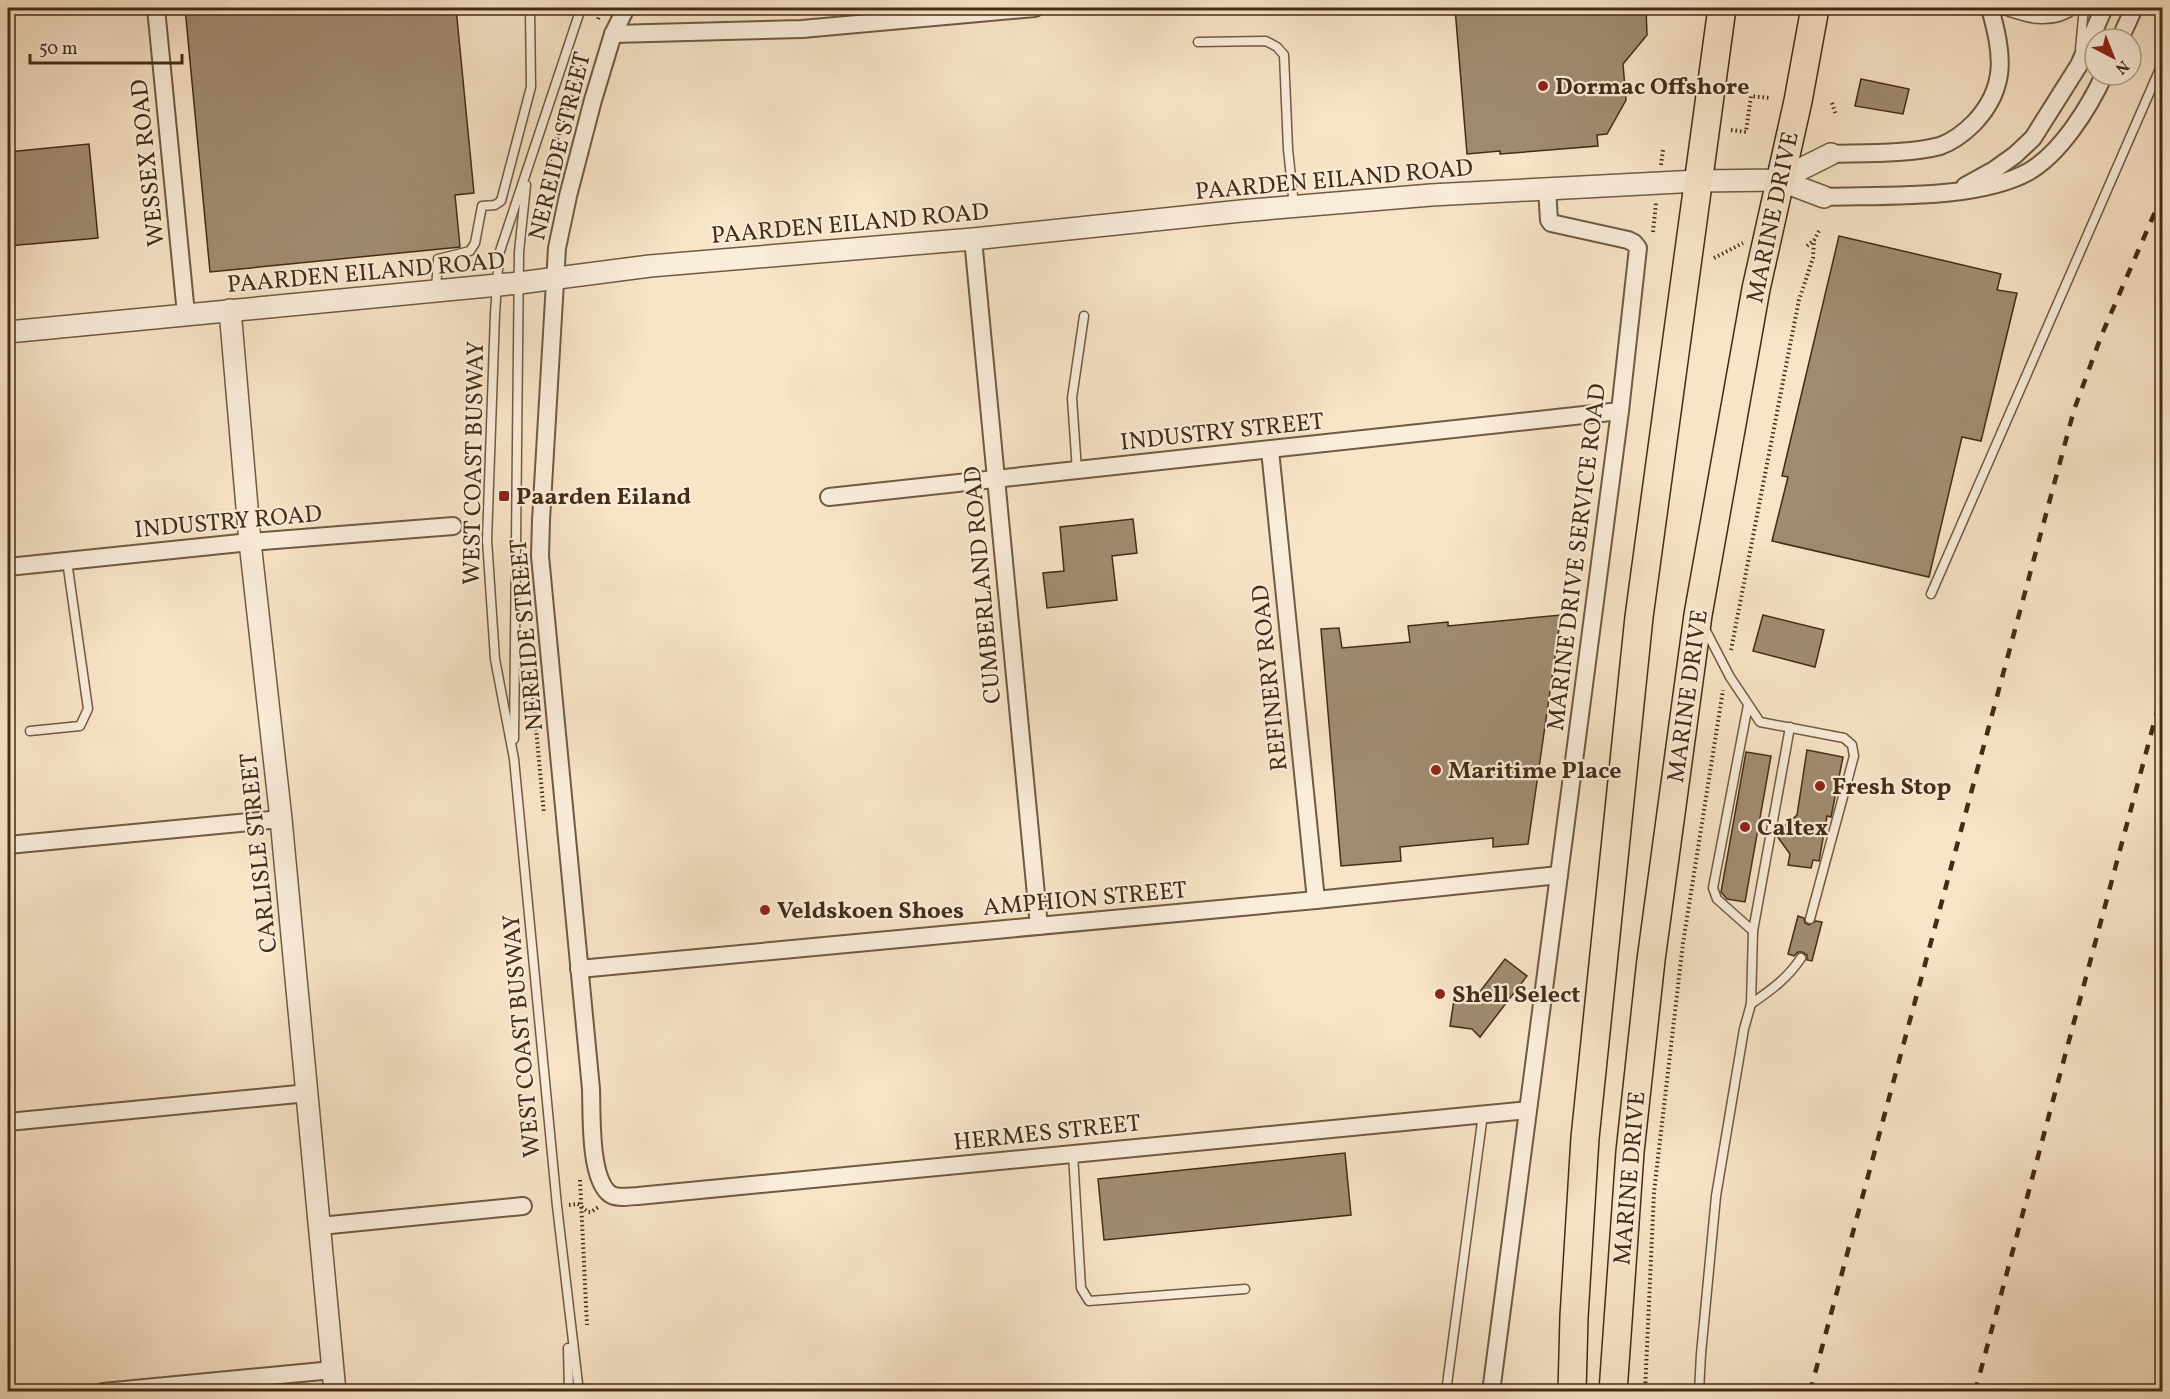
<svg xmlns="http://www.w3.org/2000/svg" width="2170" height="1399" viewBox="0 0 2170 1399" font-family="Vollkorn,serif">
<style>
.building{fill:#a18c72;stroke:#432c15;stroke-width:1.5}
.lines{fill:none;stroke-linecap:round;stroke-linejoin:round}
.service-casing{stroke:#705a42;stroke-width:11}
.minor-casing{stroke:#705a42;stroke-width:20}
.tertiary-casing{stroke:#705a42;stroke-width:24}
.primary-casing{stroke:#432c15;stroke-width:30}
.path{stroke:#432c15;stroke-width:4;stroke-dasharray:1.5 3;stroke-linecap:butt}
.service{stroke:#faeddb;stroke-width:8}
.minor{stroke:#faeddb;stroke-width:16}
.tertiary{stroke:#faeddb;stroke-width:21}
.primary{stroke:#f8e4c7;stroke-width:27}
.rail{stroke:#432c15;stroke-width:4.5;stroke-dasharray:10 10;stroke-linecap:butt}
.poi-dot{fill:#8f2418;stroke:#faeddb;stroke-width:2}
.labels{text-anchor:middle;stroke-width:4.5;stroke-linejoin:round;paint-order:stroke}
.poi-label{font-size:24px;font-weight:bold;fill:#432c15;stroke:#faeddb;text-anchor:start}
.street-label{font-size:24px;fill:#432c15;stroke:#faeddb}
</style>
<rect width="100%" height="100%" fill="#f8e4c7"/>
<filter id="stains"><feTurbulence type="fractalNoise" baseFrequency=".00333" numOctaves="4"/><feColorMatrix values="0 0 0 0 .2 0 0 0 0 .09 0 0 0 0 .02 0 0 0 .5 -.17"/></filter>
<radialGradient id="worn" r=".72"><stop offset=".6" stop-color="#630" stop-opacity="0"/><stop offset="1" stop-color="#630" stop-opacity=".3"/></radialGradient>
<g class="building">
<polygon points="185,8 456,8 474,193 455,195 460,247 210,272"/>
<polygon points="1455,8 1646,8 1647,35 1623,64 1626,100 1607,134 1597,135 1598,146 1500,154 1500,151 1467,154"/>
<polygon points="1861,79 1909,89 1903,114 1855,106"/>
<polygon points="89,144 98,238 8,246 8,152"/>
<polygon points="1839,236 2001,274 1997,290 2017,293 1981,441 1962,437 1929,577 1772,541 1788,477 1782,476"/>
<polygon points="1133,519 1137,553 1112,556 1117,600 1047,608 1043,573 1064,571 1060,527"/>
<polygon points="1561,615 1528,844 1493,847 1493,838 1400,847 1401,861 1341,866 1321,629 1339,628 1342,648 1410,642 1408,626 1448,622 1448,626"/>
<polygon points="1763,615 1824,630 1815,667 1753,651"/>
<polygon points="1807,750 1843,757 1831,817 1827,816 1819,861 1813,860 1811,868 1788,865 1790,854 1777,836 1777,832 1797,815"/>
<polygon points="1746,752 1771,756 1745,902 1727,899 1721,892"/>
<polygon points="1798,916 1804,918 1805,923 1809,925 1816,921 1822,922 1812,961 1807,960 1807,955 1802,952 1798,952 1794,956 1788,954"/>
<polygon points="1505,959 1527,976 1480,1037 1472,1029 1450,1026 1454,1000 1472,1002"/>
<polygon points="1345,1153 1351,1215 1104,1240 1098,1179"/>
</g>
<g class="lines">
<defs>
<g id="service">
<path d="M1999 8C2025 18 2051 27 2076 8"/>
<polyline points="1198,42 1266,41 1277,47 1284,55 1288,149 1294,206"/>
<polyline points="2080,49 2084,8"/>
<polyline points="436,290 438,259 470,251 475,243 482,206 495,205 501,201 531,87 530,8"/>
<polyline points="1077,471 1072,398 1084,316"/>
<polyline points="1931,594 2162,64"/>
<polyline points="1704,627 1730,677 1760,722 1844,738 1852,745 1854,756 1810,919"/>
<polyline points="1748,705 1713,888 1717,899 1753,931 1790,727"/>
<polyline points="30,731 80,726 88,709 67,561"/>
<polyline points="514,739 519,252 526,185"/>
<path d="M1751 1004C1771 990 1787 979 1801 958"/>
<polyline points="1073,1154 1081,1288 1089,1301 1245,1289"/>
<polyline points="568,1348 569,1392"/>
<polyline points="579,1392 557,1206 514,759 495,659 487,540 495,314 499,254 581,8"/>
<polyline points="1446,1392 1483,1114"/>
<polyline points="1699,1392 1701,1354 1716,1196 1744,1029 1751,1004 1753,931"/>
</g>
<g id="minor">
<polyline points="156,8 186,314"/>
<path d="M626 8 613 34 593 100 568 196 557 248 541 520 540 556 591 1089C592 1114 589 1178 610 1194 617 1199 630 1196 638 1196L1528 1110"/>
<polyline points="613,34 802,29 1035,8"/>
<polyline points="2120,39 2134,8"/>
<path d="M1831 154C1862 153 1911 154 1940 146 1954 141 1964 133 1974 123 2009 86 2002 52 1990 8"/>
<polyline points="1965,186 1994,170 2015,155 2033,138 2079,65 2104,8"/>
<path d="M1824 197C1883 195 1977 200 2028 172 2060 154 2089 108 2104 75"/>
<polyline points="973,239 1039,926"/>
<polyline points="1270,450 1316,900"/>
<polyline points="829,497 1620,411"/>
<polyline points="8,567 250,542 453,526"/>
<polyline points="8,845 281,819"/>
<polyline points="579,969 1316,900 1559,875"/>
<polyline points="8,1122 308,1093"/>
<polyline points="320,1226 523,1206"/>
<polyline points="103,1392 333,1370"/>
<polyline points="1491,1392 1620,411 1638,248 1634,243 1628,240 1551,223 1549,220 1547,189"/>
</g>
<g id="tertiary">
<polyline points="1779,180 1824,197"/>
<polyline points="230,310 250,542 281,819 335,1392"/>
<polyline points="8,332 519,283 650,266 973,239 1241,211 1431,195 1698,181 1779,180 1831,154"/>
</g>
<g id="primary">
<polyline points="1572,1392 1574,1317 1585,1138 1639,617 1722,8"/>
<polyline points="1613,1392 1630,1152 1651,960 1698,615 1756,289 1798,101 1815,8"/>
</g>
</defs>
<use href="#service" class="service-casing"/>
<use href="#minor" class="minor-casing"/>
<use href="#tertiary" class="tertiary-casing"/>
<use href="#primary" class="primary-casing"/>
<g class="path">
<polyline points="598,19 602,8"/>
<polyline points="1832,103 1836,115"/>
<polyline points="1731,130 1746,132 1751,96 1770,98"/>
<polyline points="1661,165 1663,150"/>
<polyline points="541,186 586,54"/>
<polyline points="1653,232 1656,203"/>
<polyline points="1807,246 1814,240 1819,231"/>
<polyline points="1714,258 1743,243"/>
<polyline points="1731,650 1792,335 1799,300 1813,258 1814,240"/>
<polyline points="531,675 544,814"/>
<polyline points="580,1180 587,1325"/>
<polyline points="569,1205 578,1204 588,1212 591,1212 600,1206"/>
<polyline points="1645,1392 1654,1192 1683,943 1723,690"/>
</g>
<use href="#service" class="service"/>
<use href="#minor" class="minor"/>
<use href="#tertiary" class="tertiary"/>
<use href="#primary" class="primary"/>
<g class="rail">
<polyline points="1810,1392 2074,410 2102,334 2162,196"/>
<polyline points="1975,1392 2162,693"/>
</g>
</g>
<g class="poi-dot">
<circle cx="1543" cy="86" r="6"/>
<rect x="498" y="490" width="12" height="12" rx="3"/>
<circle cx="1436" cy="770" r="6"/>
<circle cx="1820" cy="786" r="6"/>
<circle cx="1745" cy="827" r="6"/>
<circle cx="765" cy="910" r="6"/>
<circle cx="1440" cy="994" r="6"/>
</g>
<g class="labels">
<g class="poi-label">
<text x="1555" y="94">Dormac Offshore</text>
<text x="516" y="504">Paarden Eiland</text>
<text x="1448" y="778">Maritime Place</text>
<text x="1832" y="794">Fresh Stop</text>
<text x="1757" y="835">Caltex</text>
<text x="777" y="918">Veldskoen Shoes</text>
<text x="1452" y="1002">Shell Select</text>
</g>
<g class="street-label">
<text transform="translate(559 146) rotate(-76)" y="8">NEREIDE STREET</text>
<text transform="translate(147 163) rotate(-96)" y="8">WESSEX ROAD</text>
<text transform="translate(1334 179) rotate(-5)" y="8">PAARDEN EILAND ROAD</text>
<text transform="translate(1772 217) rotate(-78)" y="8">MARINE DRIVE</text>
<text transform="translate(850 223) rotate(-5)" y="8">PAARDEN EILAND ROAD</text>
<text transform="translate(366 272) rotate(-5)" y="8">PAARDEN EILAND ROAD</text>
<text transform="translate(1222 431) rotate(-6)" y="8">INDUSTRY STREET</text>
<text transform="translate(473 463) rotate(-89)" y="8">WEST COAST BUSWAY</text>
<text transform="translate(228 521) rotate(-5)" y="8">INDUSTRY ROAD</text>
<text transform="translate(1576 557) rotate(-83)" y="8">MARINE DRIVE SERVICE ROAD</text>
<text transform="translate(982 585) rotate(-95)" y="8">CUMBERLAND ROAD</text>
<text transform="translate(526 635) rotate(-95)" y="8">NEREIDE STREET</text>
<text transform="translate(1269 678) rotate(-96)" y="8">REFINERY ROAD</text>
<text transform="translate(1687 696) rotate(-82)" y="8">MARINE DRIVE</text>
<text transform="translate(258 853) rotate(-96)" y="8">CARLISLE STREET</text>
<text transform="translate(1085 898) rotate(-5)" y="8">AMPHION STREET</text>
<text transform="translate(521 1036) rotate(-95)" y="8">WEST COAST BUSWAY</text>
<text transform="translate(1047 1132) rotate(-6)" y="8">HERMES STREET</text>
<text transform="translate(1629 1178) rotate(-85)" y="8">MARINE DRIVE</text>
</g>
</g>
<rect width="2170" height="1399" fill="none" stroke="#f8e4c7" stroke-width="30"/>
<rect x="9" y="9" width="2152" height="1381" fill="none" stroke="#432c15" stroke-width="3"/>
<rect x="15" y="15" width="2140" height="1369" fill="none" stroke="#432c15" stroke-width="1.5"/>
<g transform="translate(2113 57) rotate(138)"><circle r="28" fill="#faeddb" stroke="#b1a08c" stroke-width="1.5"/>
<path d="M0-4.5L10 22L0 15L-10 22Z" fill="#8f2418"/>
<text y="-9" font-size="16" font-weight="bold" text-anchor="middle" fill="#432c15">N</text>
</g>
<path d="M30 54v9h152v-9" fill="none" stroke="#432c15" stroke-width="3"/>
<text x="39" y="54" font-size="18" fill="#432c15" stroke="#faeddb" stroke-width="4.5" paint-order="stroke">50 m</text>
<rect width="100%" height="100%" filter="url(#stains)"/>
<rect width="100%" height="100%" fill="url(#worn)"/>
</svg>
